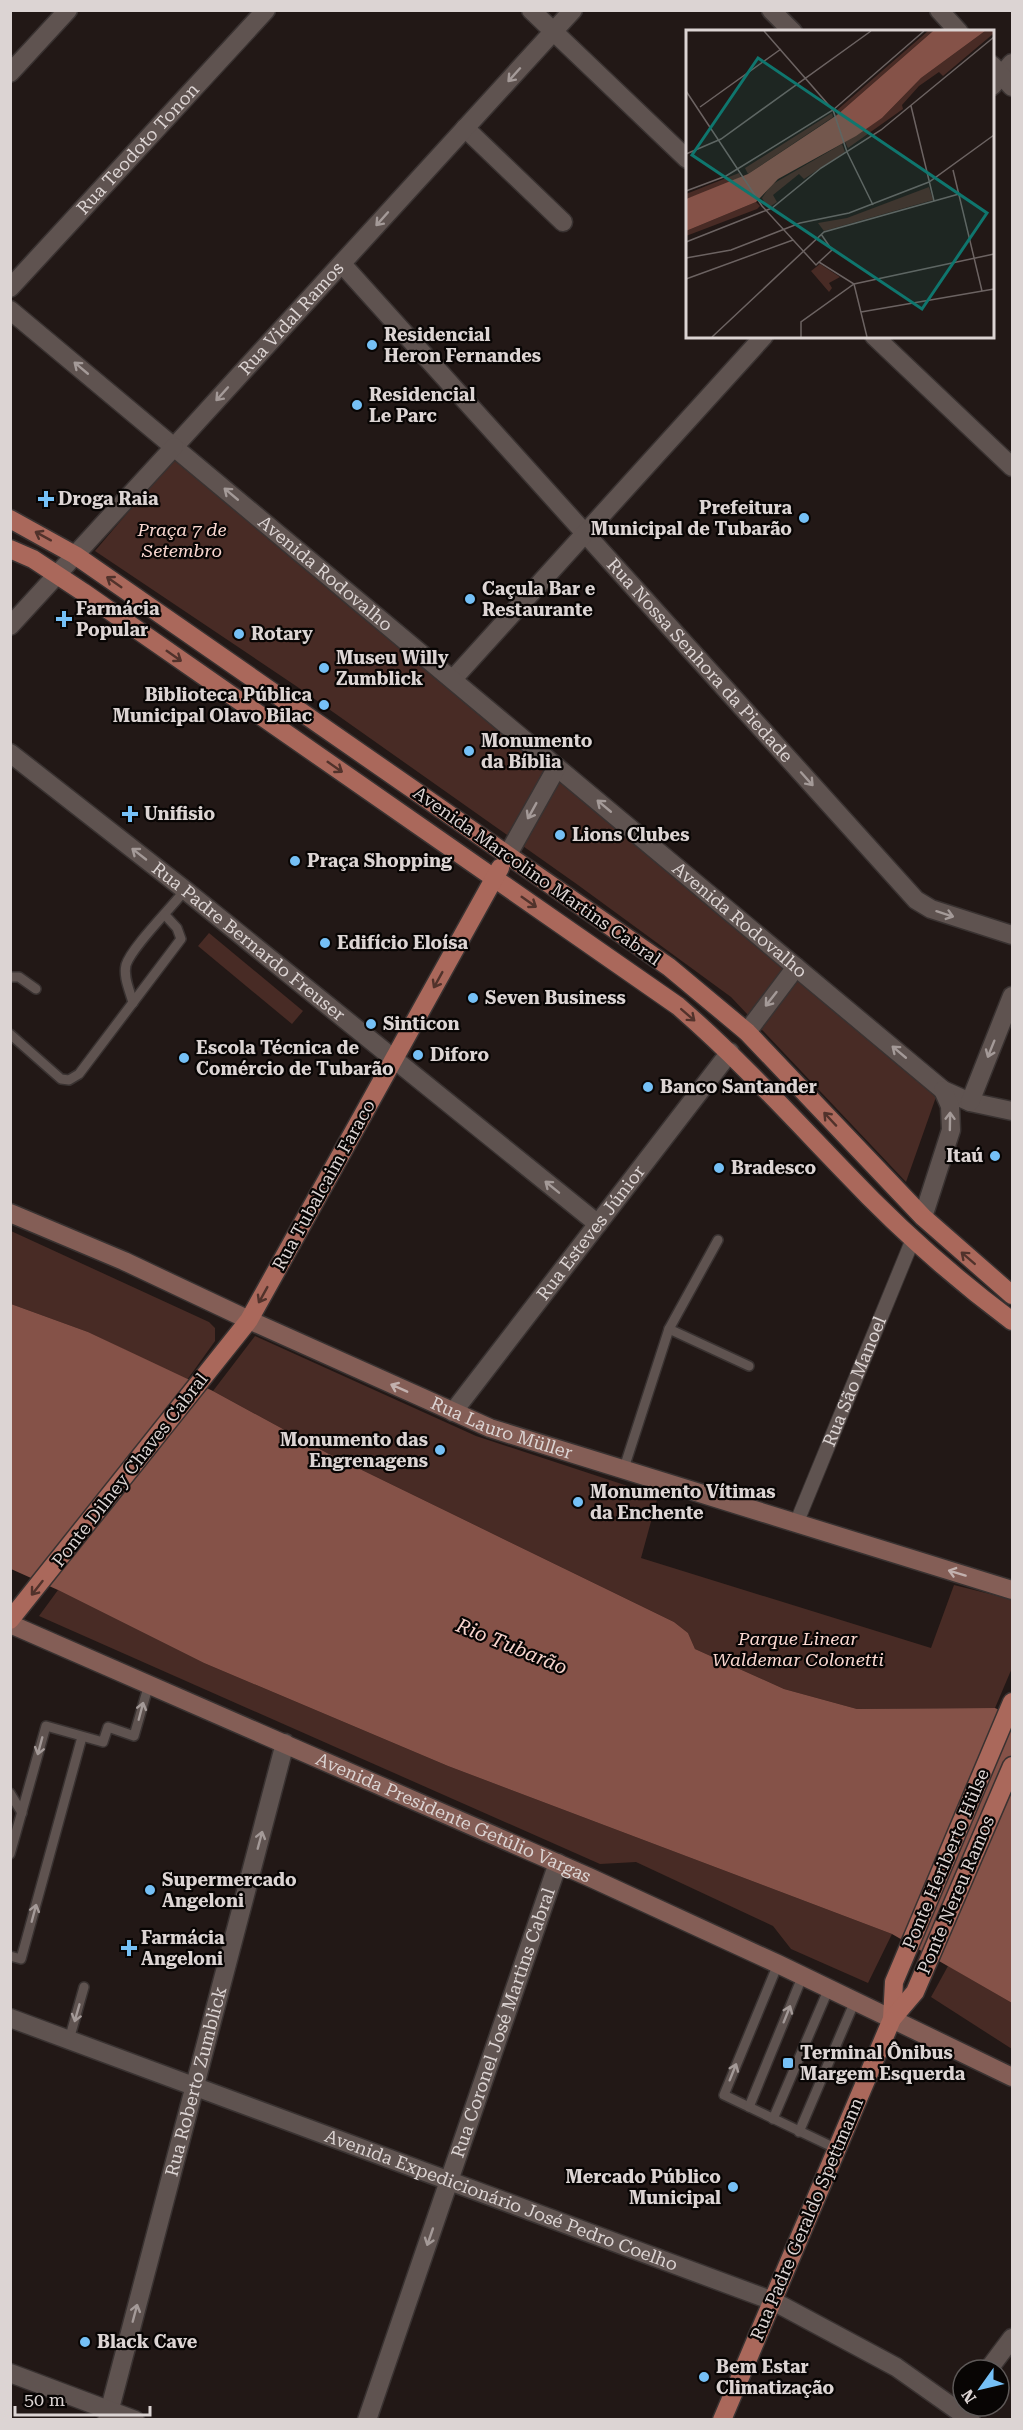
<svg xmlns="http://www.w3.org/2000/svg" width="1023" height="2430" viewBox="0 0 1023 2430" font-family="'Roboto Serif',serif">
<style>
.green{fill:#482b25}
.water{fill:#855248}
.lines{fill:none;stroke-linecap:round;stroke-linejoin:round}
.service-casing{stroke:#393231;stroke-width:12}
.pedestrian-casing{stroke:#393231;stroke-width:16}
.minor-casing{stroke:#393231;stroke-width:21}
.tertiary-casing{stroke:#393231;stroke-width:21}
.secondary-casing{stroke:#393231;stroke-width:21}
.primary-casing{stroke:#393231;stroke-width:21}
.service{stroke:#5f5350;stroke-width:9}
.pedestrian{stroke:#5f5350;stroke-width:14}
.minor{stroke:#5f5350;stroke-width:18}
.tertiary{stroke:#5f5350;stroke-width:18}
.secondary{stroke:#845e56;stroke-width:18}
.primary{stroke:#aa685b;stroke-width:18}
.oneway{stroke:#a49a98}
.oneway2{stroke:#51322b}
.oneway3{stroke:#c2b1ae}
.poi-dot{fill:#75c0f6;stroke:#080504;stroke-width:2}
.labels{text-anchor:middle;stroke-width:4.5;stroke-linejoin:round;paint-order:stroke}
.street-label{font-size:18px;fill:#dcd4d3;stroke:#080504}
.poi-label{font-size:18px;font-weight:bold;fill:#dcd4d3;stroke:#080504;text-anchor:start}
.park-label{font-size:18px;font-style:italic;fill:#fbd8d1;stroke:#080504}
.water-label{font-size:20px;font-style:italic;fill:#f7d4cd;stroke:#080504}
.inset-road{fill:none;stroke:#6c6362;stroke-width:1.5}
.view{fill:#0f766e;fill-opacity:0.15;stroke:#0f766e;stroke-width:3}
.inset-edge{fill:none;stroke:#dcd4d3;stroke-width:3}
</style>
<rect width="100%" height="100%" fill="#221816"/>
<g class="green">
<polygon points="174,458 936,1097 906,1182 731,997 578,885 299,688 95,551"/>
<polygon points="209,933 303,1011 292,1024 198,946"/>
<polygon points="11,1231 209,1322 215,1328 215,1341 187,1380 88,1332 11,1304"/>
<polygon points="255,1336 476,1436 658,1496 641,1558 931,1648 954,1585 1010,1599 1012,1600 1012,1668 995,1708 857,1709 784,1689 695,1649 688,1633 674,1622 327,1453 213,1391"/>
<polygon points="58,1590 204,1663 448,1766 892,1934 868,1983 791,1949 773,1926 636,1862 600,1864 39,1616"/>
<polygon points="948,1966 1012,2003 1012,2049 931,1997"/>
</g>
<polygon class="water" points="11,1304 88,1332 213,1391 327,1453 674,1622 688,1633 695,1649 784,1689 857,1709 995,1708 1012,1716 1012,2003 892,1934 448,1766 204,1663 58,1590 11,1569"/>
<g class="lines">
<defs>
<g id="service">
<polyline points="10,977 19,977 36,989"/>
<path d="M133 1003C130 991 123 977 126 965 131 948 172 907 185 890"/>
<polyline points="10,1034 61,1079 69,1080 79,1074 181,939 177,928 165,915"/>
<polyline points="669,1329 749,1366"/>
<polyline points="624,1468 669,1329 718,1240"/>
<polyline points="10,1793 22,1813"/>
<polyline points="10,1854 46,1726 103,1742 108,1727 134,1736 149,1684"/>
<polyline points="10,1956 21,1959 82,1737"/>
<polyline points="778,1964 724,2095 837,2149"/>
<polyline points="69,2040 84,1987"/>
<polyline points="749,2107 803,1975"/>
<polyline points="773,2119 829,1988"/>
<polyline points="799,2132 855,2001"/>
</g>
<g id="pedestrian">
<path id="s1" d="M796 1524 913 1239"/>
</g>
<g id="minor">
<polyline points="771,10 793,32"/>
<polyline points="10,73 68,10"/>
<polyline points="992,86 1012,63"/>
<polyline points="465,128 563,222"/>
<path id="s2" d="M342 264 916 900 931 909 1012 935"/>
<path id="s3" d="M174 447 573 10"/>
<polyline points="453,679 764,336"/>
<path id="s4" d="M10 753 185 890 598 1224"/>
<polyline points="747,1032 796,967"/>
<path id="s5" d="M453 1412 730 1052"/>
<polyline points="988,2370 1012,2338"/>
<path id="s6" d="M107 2420 285 1743"/>
<path id="s7" d="M367 2420 558 1863"/>
</g>
<g id="tertiary">
<polyline points="531,10 687,159"/>
<polyline points="939,10 959,32"/>
<polyline points="992,65 1012,87"/>
<path id="s8" d="M10 288 266 10"/>
<path id="s9" d="M10 310 943 1090 970 1102 1012 1111"/>
<polyline points="874,336 1012,467"/>
<polyline points="10,626 174,447"/>
<polyline points="507,856 557,767"/>
<polyline points="970,1102 1012,996"/>
<polyline points="923,1217 951,1130 950,1106 943,1090"/>
<path id="s10" d="M10 2018 773 2301 896 2367 971 2420"/>
<polyline points="10,2373 135,2420"/>
</g>
<g id="secondary">
<path id="s11" d="M10 1213 124 1261 249 1320 490 1428 1012 1590"/>
<path id="s12" d="M10 1624 589 1877 778 1964 1012 2077"/>
</g>
<g id="primary">
<polyline points="10,519 75,555 669,967 747,1032 923,1217 1012,1295"/>
<path d="M10 549 33 559 83 592 678 1006C738 1058 791 1116 846 1173 897 1227 953 1277 1012 1321"/>
<polyline points="10,1620 249,1320 500,868"/>
<polyline points="892,2019 894,1982 1012,1702"/>
<polyline points="722,2420 892,2019 915,1992 1012,1766"/>
</g>
</defs>
<use href="#service" class="service-casing"/>
<use href="#pedestrian" class="pedestrian-casing"/>
<use href="#minor" class="minor-casing"/>
<use href="#tertiary" class="tertiary-casing"/>
<use href="#secondary" class="secondary-casing"/>
<use href="#primary" class="primary-casing"/>
<use href="#service" class="service"/>
<use href="#pedestrian" class="pedestrian"/>
<use href="#minor" class="minor"/>
<use href="#tertiary" class="tertiary"/>
<use href="#secondary" class="secondary"/>
<use href="#primary" class="primary"/>
</g>
<defs><path id="oneway-shaft" d="M-6 0H5M1.5-3L5.5 0L1.5 3" fill="none" stroke-width="1.6" stroke-linecap="round" stroke-linejoin="round" transform="scale(1.5)"/></defs>
<g class="oneway">
<use href="#oneway-shaft" transform="translate(514 75) rotate(132)"/>
<use href="#oneway-shaft" transform="translate(382 219) rotate(132)"/>
<use href="#oneway-shaft" transform="translate(81 368) rotate(-140)"/>
<use href="#oneway-shaft" transform="translate(222 394) rotate(132)"/>
<use href="#oneway-shaft" transform="translate(231 494) rotate(-140)"/>
<use href="#oneway-shaft" transform="translate(807 779) rotate(48)"/>
<use href="#oneway-shaft" transform="translate(604 806) rotate(-140)"/>
<use href="#oneway-shaft" transform="translate(532 811) rotate(119)"/>
<use href="#oneway-shaft" transform="translate(139 854) rotate(-142)"/>
<use href="#oneway-shaft" transform="translate(945 914) rotate(18)"/>
<use href="#oneway-shaft" transform="translate(771 999) rotate(128)"/>
<use href="#oneway-shaft" transform="translate(991 1049) rotate(112)"/>
<use href="#oneway-shaft" transform="translate(899 1052) rotate(-140)"/>
<use href="#oneway-shaft" transform="translate(950 1121) rotate(-89)"/>
<use href="#oneway-shaft" transform="translate(552 1187) rotate(-141)"/>
<use href="#oneway-shaft" transform="translate(141 1711) rotate(-75)"/>
<use href="#oneway-shaft" transform="translate(40 1746) rotate(105)"/>
<use href="#oneway-shaft" transform="translate(260 1840) rotate(-75)"/>
<use href="#oneway-shaft" transform="translate(34 1913) rotate(-75)"/>
<use href="#oneway-shaft" transform="translate(77 2013) rotate(106)"/>
<use href="#oneway-shaft" transform="translate(787 2014) rotate(-68)"/>
<use href="#oneway-shaft" transform="translate(733 2072) rotate(-68)"/>
<use href="#oneway-shaft" transform="translate(430 2237) rotate(109)"/>
<use href="#oneway-shaft" transform="translate(135 2313) rotate(-75)"/>
</g>
<g class="oneway2">
<use href="#oneway-shaft" transform="translate(43 536) rotate(-151)"/>
<use href="#oneway-shaft" transform="translate(114 582) rotate(-145)"/>
<use href="#oneway-shaft" transform="translate(174 656) rotate(35)"/>
<use href="#oneway-shaft" transform="translate(335 767) rotate(35)"/>
<use href="#oneway-shaft" transform="translate(529 902) rotate(35)"/>
<use href="#oneway-shaft" transform="translate(438 980) rotate(119)"/>
<use href="#oneway-shaft" transform="translate(688 1015) rotate(41)"/>
<use href="#oneway-shaft" transform="translate(830 1119) rotate(-133)"/>
<use href="#oneway-shaft" transform="translate(968 1258) rotate(-139)"/>
<use href="#oneway-shaft" transform="translate(263 1295) rotate(119)"/>
<use href="#oneway-shaft" transform="translate(37 1588) rotate(128)"/>
</g>
<g class="oneway3">
<use href="#oneway-shaft" transform="translate(399 1388) rotate(-156)"/>
<use href="#oneway-shaft" transform="translate(957 1573) rotate(-163)"/>
</g>
<g class="poi-dot">
<circle cx="372" cy="345" r="6"/>
<circle cx="357" cy="405" r="6"/>
<path d="M43 490h6v6h6v6h-6v6h-6v-6h-6v-6h6z"/>
<circle cx="804" cy="518" r="6"/>
<circle cx="470" cy="599" r="6"/>
<path d="M61 610h6v6h6v6h-6v6h-6v-6h-6v-6h6z"/>
<circle cx="239" cy="634" r="6"/>
<circle cx="324" cy="668" r="6"/>
<circle cx="324" cy="705" r="6"/>
<circle cx="469" cy="751" r="6"/>
<path d="M127 805h6v6h6v6h-6v6h-6v-6h-6v-6h6z"/>
<circle cx="560" cy="835" r="6"/>
<circle cx="295" cy="861" r="6"/>
<circle cx="325" cy="943" r="6"/>
<circle cx="473" cy="998" r="6"/>
<circle cx="371" cy="1024" r="6"/>
<circle cx="418" cy="1055" r="6"/>
<circle cx="184" cy="1058" r="6"/>
<circle cx="648" cy="1087" r="6"/>
<circle cx="995" cy="1156" r="6"/>
<circle cx="719" cy="1168" r="6"/>
<circle cx="440" cy="1450" r="6"/>
<circle cx="578" cy="1502" r="6"/>
<circle cx="150" cy="1890" r="6"/>
<path d="M126 1939h6v6h6v6h-6v6h-6v-6h-6v-6h6z"/>
<rect x="782" y="2057" width="12" height="12" rx="3"/>
<circle cx="733" cy="2187" r="6"/>
<circle cx="85" cy="2342" r="6"/>
<circle cx="704" cy="2377" r="6"/>
</g>
<g class="labels">
<g class="street-label">
<text dy="6" stroke="none"><textPath href="#s8" startOffset="189">Rua Teodoto Tonon</textPath></text>
<text dy="6" stroke="none"><textPath href="#s3" startOffset="174">Rua Vidal Ramos</textPath></text>
<text dy="6" stroke="none"><textPath href="#s9" startOffset="411">Avenida Rodovalho</textPath></text>
<text dy="6" stroke="none"><textPath href="#s2" startOffset="534">Rua Nossa Senhora da Piedade</textPath></text>
<text transform="translate(537 876) rotate(35)" y="6">Avenida Marcolino Martins Cabral</text>
<text dy="6" stroke="none"><textPath href="#s9" startOffset="951">Avenida Rodovalho</textPath></text>
<text dy="6" stroke="none"><textPath href="#s4" startOffset="304">Rua Padre Bernardo Freuser</textPath></text>
<text transform="translate(324 1185) rotate(-61)" y="6">Rua Tubalcaim Faraco</text>
<text dy="6" stroke="none"><textPath href="#s5" startOffset="226">Rua Esteves Júnior</textPath></text>
<text dy="6" stroke="none"><textPath href="#s1" startOffset="154">Rua São Manoel</textPath></text>
<text dy="6" stroke="none"><textPath href="#s11" startOffset="537">Rua Lauro Müller</textPath></text>
<text transform="translate(130 1470) rotate(-52)" y="6">Ponte Dilney Chaves Cabral</text>
<text dy="6" stroke="none"><textPath href="#s12" startOffset="484">Avenida Presidente Getúlio Vargas</textPath></text>
<text transform="translate(946 1859) rotate(-67)" y="6">Ponte Heriberto Hülse</text>
<text transform="translate(956 1895) rotate(-67)" y="6">Ponte Nereu Ramos</text>
<text dy="6" stroke="none"><textPath href="#s7" startOffset="420">Rua Coronel José Martins Cabral</textPath></text>
<text dy="6" stroke="none"><textPath href="#s6" startOffset="350">Rua Roberto Zumblick</textPath></text>
<text dy="6" stroke="none"><textPath href="#s10" startOffset="524">Avenida Expedicionário José Pedro Coelho</textPath></text>
<text transform="translate(807 2219) rotate(-67)" y="6">Rua Padre Geraldo Spettmann</text>
</g>
<g class="poi-label">
<text x="384" y="341">Residencial<tspan x="384" dy="21">Heron Fernandes</tspan></text>
<text x="369" y="401">Residencial<tspan x="369" dy="21">Le Parc</tspan></text>
<text x="58" y="505">Droga Raia</text>
<text x="792" y="514" text-anchor="end">Prefeitura<tspan x="792" dy="21">Municipal de Tubarão</tspan></text>
<text x="482" y="595">Caçula Bar e<tspan x="482" dy="21">Restaurante</tspan></text>
<text x="76" y="615">Farmácia<tspan x="76" dy="21">Popular</tspan></text>
<text x="251" y="640">Rotary</text>
<text x="336" y="664">Museu Willy<tspan x="336" dy="21">Zumblick</tspan></text>
<text x="312" y="701" text-anchor="end">Biblioteca Pública<tspan x="312" dy="21">Municipal Olavo Bilac</tspan></text>
<text x="481" y="747">Monumento<tspan x="481" dy="21">da Bíblia</tspan></text>
<text x="144" y="820">Unifisio</text>
<text x="572" y="841">Lions Clubes</text>
<text x="307" y="867">Praça Shopping</text>
<text x="337" y="949">Edifício Eloísa</text>
<text x="485" y="1004">Seven Business</text>
<text x="383" y="1030">Sinticon</text>
<text x="196" y="1054">Escola Técnica de<tspan x="196" dy="21">Comércio de Tubarão</tspan></text>
<text x="430" y="1061">Diforo</text>
<text x="660" y="1093">Banco Santander</text>
<text x="983" y="1162" text-anchor="end">Itaú</text>
<text x="731" y="1174">Bradesco</text>
<text x="428" y="1446" text-anchor="end">Monumento das<tspan x="428" dy="21">Engrenagens</tspan></text>
<text x="590" y="1498">Monumento Vítimas<tspan x="590" dy="21">da Enchente</tspan></text>
<text x="162" y="1886">Supermercado<tspan x="162" dy="21">Angeloni</tspan></text>
<text x="141" y="1944">Farmácia<tspan x="141" dy="21">Angeloni</tspan></text>
<text x="800" y="2059">Terminal Ônibus<tspan x="800" dy="21">Margem Esquerda</tspan></text>
<text x="721" y="2183" text-anchor="end">Mercado Público<tspan x="721" dy="21">Municipal</tspan></text>
<text x="97" y="2348">Black Cave</text>
<text x="716" y="2373">Bem Estar<tspan x="716" dy="21">Climatização</tspan></text>
</g>
<g class="park-label">
<text x="182" y="536">Praça 7 de<tspan x="182" dy="21">Setembro</tspan></text>
<text x="798" y="1645">Parque Linear<tspan x="798" dy="21">Waldemar Colonetti</tspan></text>
</g>
<g class="water-label">
<text transform="translate(512 1646) rotate(22)" y="7">Rio Tubarão</text>
</g>
</g>
<g transform="translate(686 30)">
<rect width="308" height="308" fill="#221816"/>
<path d="M242 1H247L151 85 150 81ZM299 1H307V4L257 46 253 42 233 56 216 75 217 79 162 118 159 112 196 88 235 48ZM146 83 147 87 62 144 59 138ZM156 114 159 122 118 149 113 144 87 165 91 172 82 178 76 168 85 155ZM53 143 55 147 35 157 0 169V164ZM243 157 247 170 138 201 132 193 161 188ZM70 172 74 176 71 179 0 206V201ZM134 234 154 247 143 253 146 258 143 262 125 241Z" fill="#482b25"/>
<path d="M247 1H299L235 48 196 88 170 106 92 149 70 172 0 201V169L62 144 151 85Z" fill="#855248"/>
<path class="inset-road" d="M78 1 147 80 161 122 187 175M0 61 76 176 130 235 133 232 168 254 181 307M225 76 248 171M14 77 95 19M0 124 35 109 185 1M267 140 296 261M0 161 40 146 147 80 238 1M0 212 86 178 135 138 195 100 308 7M0 228 45 220 114 193 163 183 243 152 308 105M133 232 146 220 135 204M0 249 107 210M175 282 308 259M26 307 138 202 273 164M115 307V292L168 254 308 224"/>
<path class="view" d="M72 28 301 183 236 279 6 125Z"/>
<rect width="308" height="308" class="inset-edge"/>
</g>
<rect width="1023" height="2430" fill="none" stroke="#dcd4d3" stroke-width="24"/>
<g transform="translate(981 2388) rotate(236)"><circle r="28" fill="#080504" stroke="#5d5857" stroke-width="1.5"/>
<path d="M0-4.5L10 22L0 15L-10 22Z" fill="#75c0f6"/>
<text y="-9" font-size="16" font-weight="bold" text-anchor="middle" fill="#dcd4d3">N</text>
</g>
<path d="M15 2406v9h135v-9" fill="none" stroke="#dcd4d3" stroke-width="3"/>
<text x="24" y="2406" font-size="18" fill="#dcd4d3" stroke="#080504" stroke-width="4.5" paint-order="stroke">50 m</text>
</svg>
